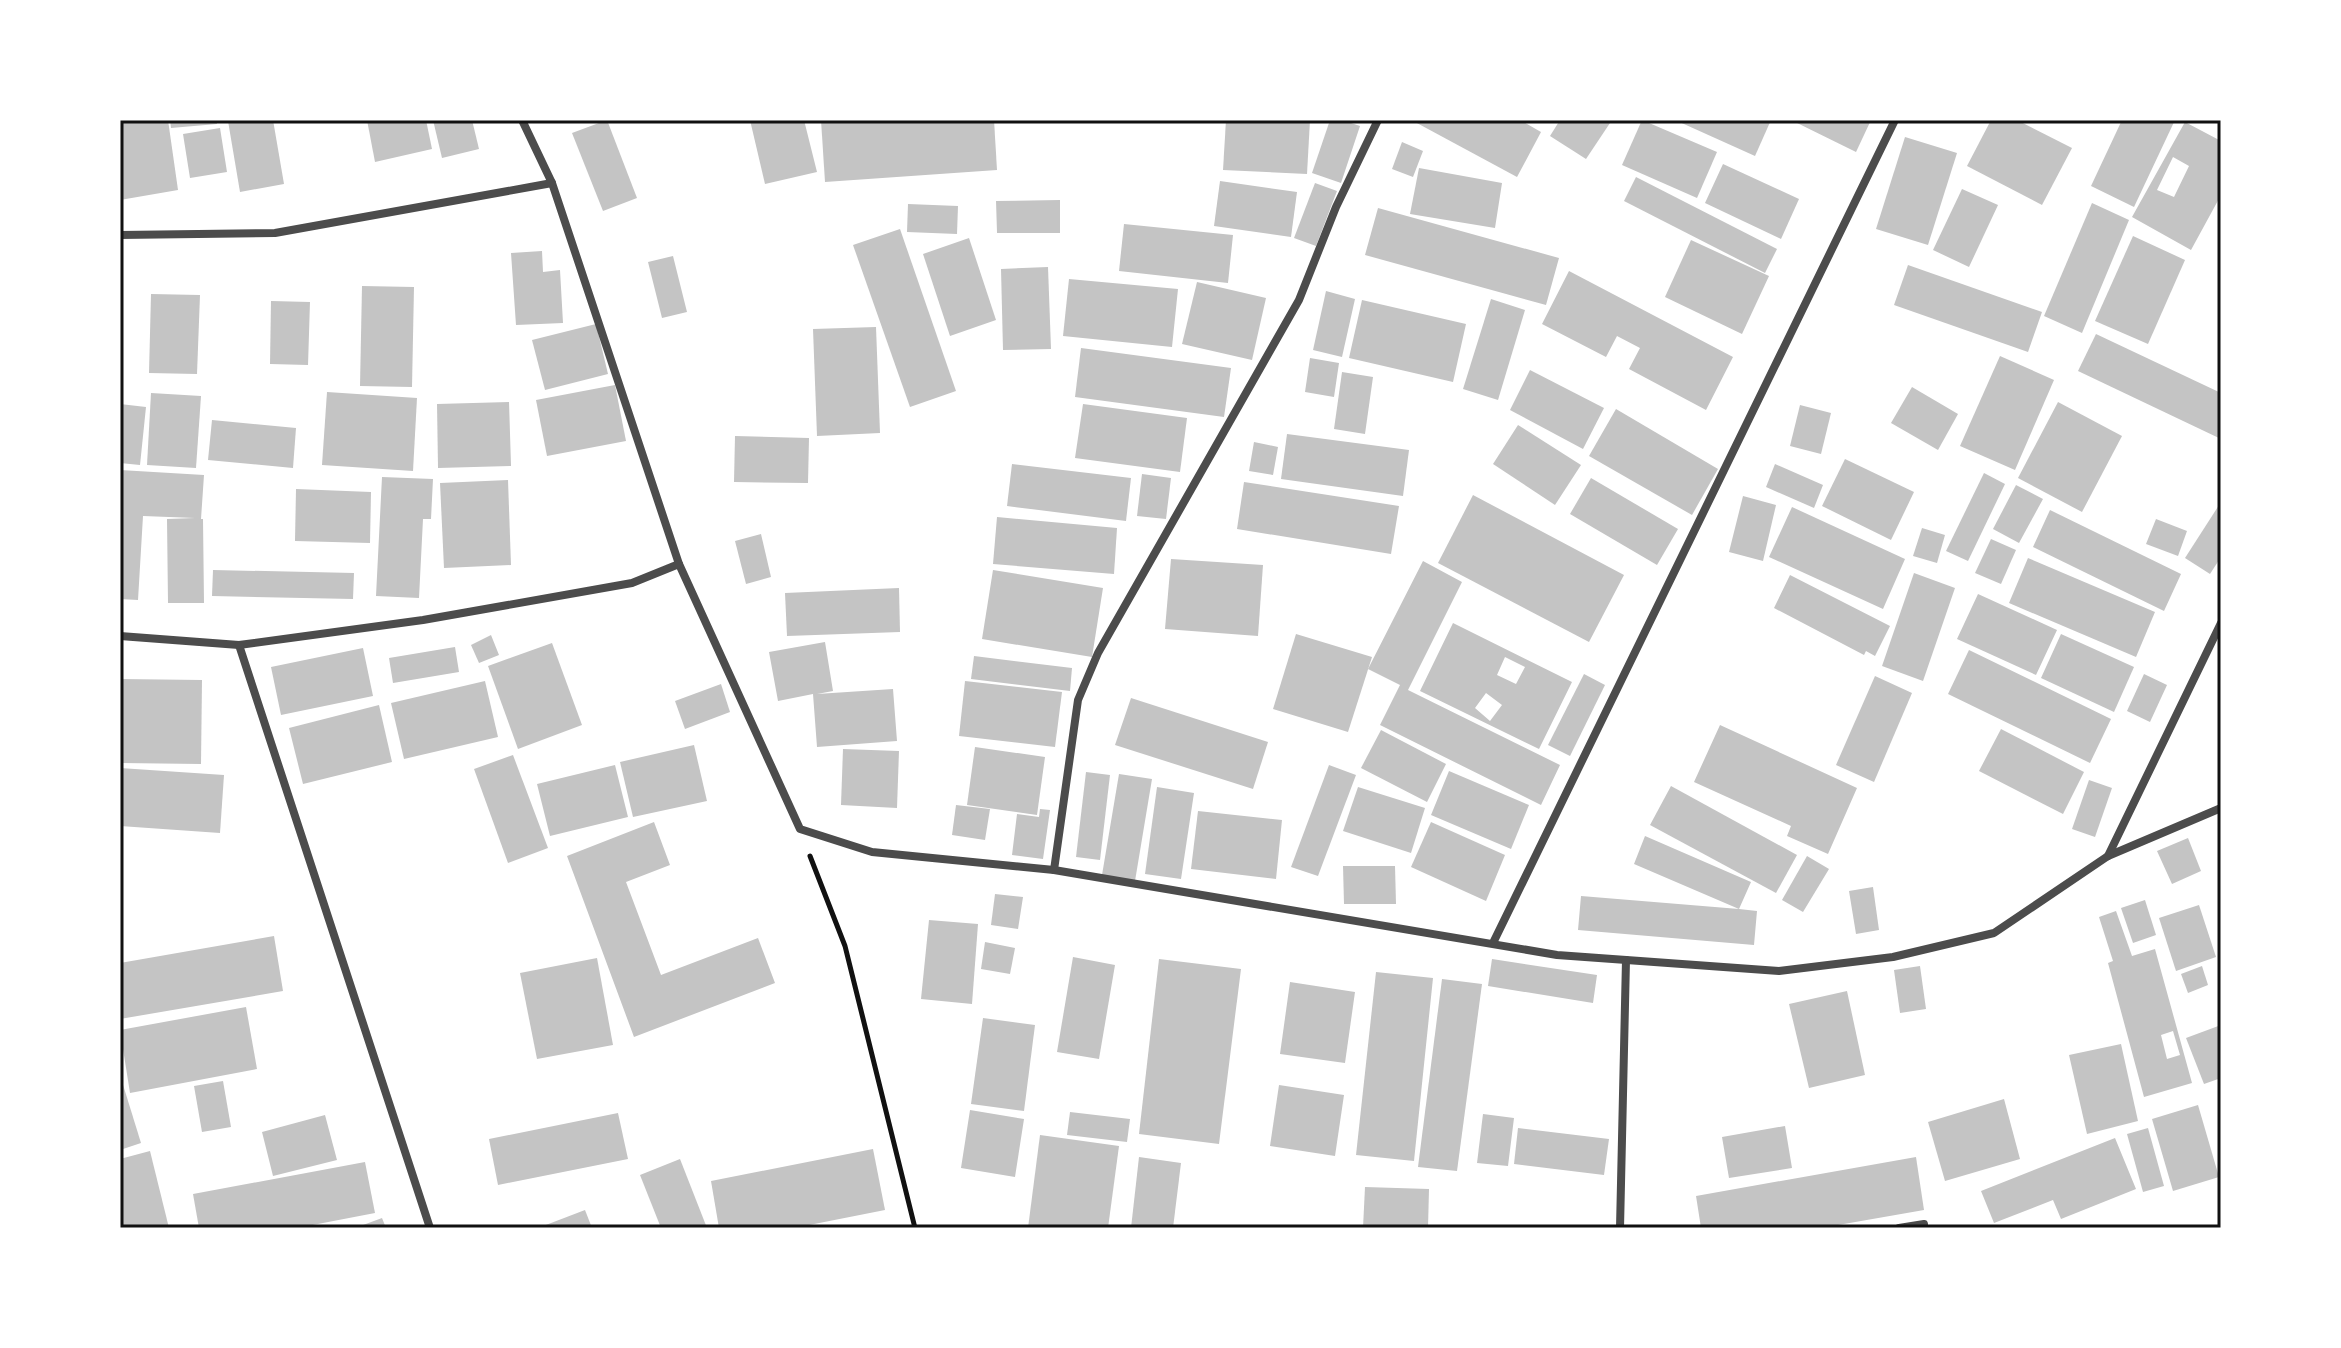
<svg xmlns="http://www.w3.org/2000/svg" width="2341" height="1348" viewBox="0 0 2341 1348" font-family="Barlow,sans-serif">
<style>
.building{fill:#c4c4c4;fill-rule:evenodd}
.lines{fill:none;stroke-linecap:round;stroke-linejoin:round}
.path{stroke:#111;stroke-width:5}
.minor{stroke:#4c4c4c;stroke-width:8}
.neatline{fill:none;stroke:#111;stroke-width:3}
</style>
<rect width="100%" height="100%" fill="#fff"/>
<g class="building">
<polygon points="120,120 168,120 178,190 120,200"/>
<polygon points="170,120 216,120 217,124 171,128"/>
<polygon points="235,120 273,120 284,184 240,192 228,121"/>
<polygon points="367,120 426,120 432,149 375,162"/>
<polygon points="433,120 472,120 479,149 442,158"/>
<polygon points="607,120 637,198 603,211 572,133"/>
<polygon points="750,120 804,120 817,172 765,184"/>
<polygon points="821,120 994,120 997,170 825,182"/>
<polygon points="1226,120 1310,120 1307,174 1223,170"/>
<polygon points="1330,120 1342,120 1360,126 1341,183 1312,173"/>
<polygon points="1416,120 1520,120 1541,132 1517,177 1415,122"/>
<polygon points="1560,120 1612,120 1586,159 1550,136"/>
<polygon points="1642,120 1717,152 1697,198 1622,165"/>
<polygon points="1675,120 1771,120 1755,156"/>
<polygon points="1791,120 1871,120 1856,152"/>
<polygon points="1991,120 2017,120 2072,148 2042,205 1967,166"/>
<polygon points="2122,120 2175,120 2134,207 2091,186"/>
<path d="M2185 122 2221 141V195L2191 250 2132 217ZM2173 157 2189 166 2174 197 2157 190Z"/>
<polygon points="220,128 227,172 190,178 183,134"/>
<polygon points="1905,137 1957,153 1928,245 1876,229"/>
<polygon points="1402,142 1423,151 1413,177 1392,169"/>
<polygon points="1723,164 1799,199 1781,239 1705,203"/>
<polygon points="1419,168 1502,183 1495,228 1410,214"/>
<polygon points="1636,177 1777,249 1765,273 1624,201"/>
<polygon points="1220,181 1297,192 1291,237 1214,226"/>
<polygon points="1315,183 1337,191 1316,246 1294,238"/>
<polygon points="1962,189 1998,205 1969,267 1933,250"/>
<polygon points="1060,200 1060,233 997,233 996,201"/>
<polygon points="2092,203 2129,220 2082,333 2044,316"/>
<polygon points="908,204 958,206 957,234 907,232"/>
<polygon points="1378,208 1559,258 1546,305 1365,255"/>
<polygon points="1124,224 1233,235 1228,283 1119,271"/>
<polygon points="900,229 956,391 910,407 853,245"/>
<polygon points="2133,236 2185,260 2148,344 2095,321"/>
<polygon points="969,238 996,320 950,336 923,254"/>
<polygon points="1691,240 1769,276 1742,334 1665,297"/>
<polygon points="542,251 543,272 560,270 563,323 516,325 511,253"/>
<polygon points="673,256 687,312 662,318 648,262"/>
<polygon points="1908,265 2042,312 2028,352 1894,305"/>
<polygon points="1048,267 1051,349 1003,350 1001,269"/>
<polygon points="1569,271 1733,357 1706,410 1629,369 1640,348 1617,336 1606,357 1542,324"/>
<polygon points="1069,279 1178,289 1172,347 1063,336"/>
<polygon points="1197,282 1266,298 1252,360 1182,344"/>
<polygon points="362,286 414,287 412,387 360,386"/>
<polygon points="1326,291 1355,299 1342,357 1313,350"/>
<polygon points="151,294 200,295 197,374 149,373"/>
<polygon points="1491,299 1525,310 1498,400 1463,389"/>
<polygon points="1362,300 1466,324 1453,382 1349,358"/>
<polygon points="271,301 310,302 308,365 270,364"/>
<polygon points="596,324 608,374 545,390 532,340"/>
<polygon points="876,327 880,433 817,436 813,329"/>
<polygon points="2096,334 2221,393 2221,439 2078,371"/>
<polygon points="1081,348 1231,368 1224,417 1075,397"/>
<polygon points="2000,356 2054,380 2015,470 1960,446"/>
<polygon points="1310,358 1339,363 1334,397 1305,392"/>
<polygon points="1530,370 1604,408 1583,449 1510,410"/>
<polygon points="1342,372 1373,377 1365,434 1334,429"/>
<polygon points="615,385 626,441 547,456 536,400"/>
<polygon points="1912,387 1958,414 1938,450 1891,423"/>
<polygon points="327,392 417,398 413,471 322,465"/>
<polygon points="151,393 201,396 196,468 147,465"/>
<polygon points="509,402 511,466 438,468 437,404"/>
<polygon points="2058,402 2122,436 2082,512 2018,478"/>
<polygon points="120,404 146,407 140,465 120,463"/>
<polygon points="1083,404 1187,418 1180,472 1075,458"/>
<polygon points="1800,405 1831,413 1821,454 1790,446"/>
<polygon points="1616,409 1718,469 1692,515 1589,456"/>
<polygon points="212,420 296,428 293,468 208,460"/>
<polygon points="1518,425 1581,465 1555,505 1493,464"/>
<polygon points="1287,434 1409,450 1403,496 1281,479"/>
<polygon points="735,436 809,438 808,483 734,482"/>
<polygon points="1254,442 1278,447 1273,475 1249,471"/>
<polygon points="1845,459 1914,492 1891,540 1822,506"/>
<polygon points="1012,464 1131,478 1126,521 1007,506"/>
<polygon points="1775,464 1823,485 1814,508 1766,487"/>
<polygon points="120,470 204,475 201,519 203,519 204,603 168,603 167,519 195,518 143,516 138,600 120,599"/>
<polygon points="1984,473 2005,484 1968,561 1946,551"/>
<polygon points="1142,474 1171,478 1166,519 1137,516"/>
<polygon points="382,477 433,479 431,519 423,519 419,598 376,596"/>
<polygon points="1591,478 1678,529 1657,565 1570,514"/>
<polygon points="508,480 511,565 444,568 440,483"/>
<polygon points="1244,482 1399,506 1391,554 1237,529"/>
<polygon points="2016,485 2043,499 2019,543 1993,529"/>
<polygon points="296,489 371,492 370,543 295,541"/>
<polygon points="1473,495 1624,575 1589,642 1438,563"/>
<polygon points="1743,496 1776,505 1763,561 1729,552"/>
<polygon points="2221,502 2221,557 2210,574 2185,558"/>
<polygon points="1792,507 1905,559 1883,609 1769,557"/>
<polygon points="2050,510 2181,574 2164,611 2033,547"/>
<polygon points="997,517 1117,528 1114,574 993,564"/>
<polygon points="2156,519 2187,531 2178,556 2146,544"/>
<polygon points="1922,528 1945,535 1937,563 1913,556"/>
<polygon points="761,534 771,577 746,584 735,541"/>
<polygon points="1991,539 2016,550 2001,584 1975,573"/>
<polygon points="2028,558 2155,612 2136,657 2009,603"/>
<polygon points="1171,559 1263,565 1258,636 1165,629"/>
<polygon points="1423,561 1462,582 1408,690 1560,765 1541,805 1380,725 1400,685 1368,669"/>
<polygon points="213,570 354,573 353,599 212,596"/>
<polygon points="993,570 1103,588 1092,657 982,639"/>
<polygon points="1914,573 1955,588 1923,681 1882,666"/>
<polygon points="1790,575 1890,626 1875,656 1866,651 1864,655 1774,608"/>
<polygon points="899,588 900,632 787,636 785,593"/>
<polygon points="1978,594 2057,630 2036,675 1957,639"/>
<path d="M1453 623 1572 682 1539 749 1420 691ZM1505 657 1525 667 1516 684 1497 675ZM1486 693 1502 705 1490 721 1475 708Z"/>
<polygon points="1296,634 1372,657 1348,732 1273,709"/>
<polygon points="2061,634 2134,667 2114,712 2041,678"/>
<polygon points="491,635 499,655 479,663 471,645"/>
<polygon points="825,642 833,691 817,694 893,689 897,741 817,747 813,694 778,701 769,652"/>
<polygon points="552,643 582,725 518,749 488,666"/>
<polygon points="455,647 459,672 393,683 389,658"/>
<polygon points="363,648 373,696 281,715 271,667"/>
<polygon points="1969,650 2111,719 2090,763 1948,694"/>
<polygon points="974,656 1072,668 1070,691 971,679"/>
<polygon points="1584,674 1605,685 1570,756 1548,745"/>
<polygon points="2144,674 2167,685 2150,722 2127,711"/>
<polygon points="1875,676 1912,693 1874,782 1836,765"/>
<polygon points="120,679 202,680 201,764 120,763"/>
<polygon points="485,681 498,737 404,759 391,703"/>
<polygon points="965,681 1062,692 1055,747 959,736"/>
<polygon points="721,684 730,712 685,729 675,701"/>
<polygon points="1131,698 1268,742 1253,789 1115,745"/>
<polygon points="379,705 392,762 303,784 289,728"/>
<polygon points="1720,725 1857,788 1828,854 1787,836 1791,826 1694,782"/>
<polygon points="2001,729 2084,772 2063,814 1979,771"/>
<polygon points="1381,730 1446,764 1427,802 1361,768"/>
<polygon points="694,745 707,801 633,817 620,762"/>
<polygon points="975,747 1045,757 1037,815 967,805"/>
<polygon points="843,749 899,751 897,808 841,805"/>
<polygon points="513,755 548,848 508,863 474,769"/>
<polygon points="615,765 628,817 550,836 537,784"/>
<polygon points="1329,765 1356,775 1318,876 1291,867"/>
<polygon points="120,768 224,775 220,833 120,826"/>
<polygon points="1449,771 1529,805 1511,849 1431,815"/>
<polygon points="1086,772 1110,775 1100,860 1076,857"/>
<polygon points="1119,774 1152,779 1135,881 1102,875"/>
<polygon points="2089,780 2112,788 2095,837 2072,829"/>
<polygon points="1671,786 1797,855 1776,893 1650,825"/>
<polygon points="1157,787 1194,793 1181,879 1145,874"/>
<polygon points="1358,787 1425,808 1411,853 1343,831"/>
<polygon points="956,805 990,809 985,840 952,835"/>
<polygon points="1040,809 1050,810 1043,859 1012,855 1017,814 1039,817"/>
<polygon points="1198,811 1282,820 1276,879 1191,869"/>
<polygon points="654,822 670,865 626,882 661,975 758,938 775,983 634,1037 567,856"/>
<polygon points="1431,822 1505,855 1486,901 1411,867"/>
<polygon points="1645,836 1751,882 1739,909 1757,911 1754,945 1578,930 1581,896 1739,909 1634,864"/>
<polygon points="2188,838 2201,871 2172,884 2157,851"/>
<polygon points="1807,856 1829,869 1803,912 1782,900"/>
<polygon points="1343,866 1395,866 1396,904 1344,904"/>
<polygon points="1873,887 1879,930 1856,934 1849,891"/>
<polygon points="995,894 1023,897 1018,929 991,925"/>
<polygon points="2145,900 2156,935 2133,943 2121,908"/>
<polygon points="2199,905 2216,957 2176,971 2159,918"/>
<path d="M2116 911 2132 956 2155 949 2192 1083 2144 1097 2108 963 2113 961 2099 917ZM2173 1031 2180 1055 2167 1059 2161 1035Z"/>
<polygon points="929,920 978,924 972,1004 921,999"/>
<polygon points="274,936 283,991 120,1019 120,963"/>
<polygon points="985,942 1015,948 1010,974 981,969"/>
<polygon points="1073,957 1115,965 1099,1059 1057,1052"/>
<polygon points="597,958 613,1045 537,1059 520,973"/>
<polygon points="1159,959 1241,969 1219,1144 1139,1134"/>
<polygon points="1492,959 1597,975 1593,1003 1488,986"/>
<polygon points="1920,966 1926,1009 1900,1013 1894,970"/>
<polygon points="2202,966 2208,985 2188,993 2181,974"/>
<polygon points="1376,972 1433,978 1414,1161 1356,1155"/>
<polygon points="1442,979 1482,984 1457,1171 1418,1167"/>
<polygon points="1290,982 1355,992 1345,1063 1280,1054"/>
<polygon points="1847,991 1865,1075 1809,1088 1789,1004"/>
<polygon points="246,1007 257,1069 130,1093 120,1030"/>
<polygon points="983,1018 1035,1025 1024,1111 971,1104"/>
<polygon points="2221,1025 2221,1078 2204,1084 2186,1038"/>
<polygon points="2121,1044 2138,1121 2087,1134 2069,1055"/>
<polygon points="120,1075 141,1143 120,1150"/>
<polygon points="223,1081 231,1127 202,1132 194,1086"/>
<polygon points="1279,1085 1344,1095 1335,1156 1270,1146"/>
<polygon points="2004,1099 2020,1159 1945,1181 1928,1122"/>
<polygon points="2198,1105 2219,1177 2173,1191 2152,1119"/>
<polygon points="970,1110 1024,1119 1015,1177 961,1168"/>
<polygon points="1070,1112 1130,1119 1127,1142 1067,1135"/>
<polygon points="618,1113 628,1159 498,1185 489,1139"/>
<polygon points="1483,1114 1514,1118 1508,1166 1477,1163"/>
<polygon points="325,1115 337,1160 273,1176 262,1132"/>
<polygon points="1785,1126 1792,1168 1729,1178 1722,1137"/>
<polygon points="1518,1128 1609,1139 1604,1175 1514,1164"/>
<polygon points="2148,1128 2164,1186 2143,1192 2127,1134"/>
<polygon points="1040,1135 1119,1146 1108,1228 1028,1228"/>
<polygon points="2115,1138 2136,1189 2061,1219 2053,1200 1994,1223 1981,1191"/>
<polygon points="873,1149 885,1210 794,1228 719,1228 711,1181"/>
<polygon points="150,1151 169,1228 120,1228 120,1159"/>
<polygon points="1139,1157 1181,1163 1173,1228 1131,1228"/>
<polygon points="1916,1157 1924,1210 1821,1228 1701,1228 1696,1196"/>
<polygon points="680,1159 707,1228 661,1228 640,1175"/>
<polygon points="365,1162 375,1213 297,1228 199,1228 193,1194"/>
<polygon points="1365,1187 1429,1189 1428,1228 1363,1228"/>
<polygon points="585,1210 592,1228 538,1228"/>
<polygon points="382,1218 386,1228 355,1228"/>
</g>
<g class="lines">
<polyline class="path" points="810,856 845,946 915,1228"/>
<g class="minor">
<polyline points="522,120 552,183 679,564 800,829 872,852 1054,870 1557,955 1779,971 1893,957 1994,933 2108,856 2221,808"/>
<polyline points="120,235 275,233 552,183"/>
<polyline points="120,636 239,645 423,620 632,583 679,564"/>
<polyline points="239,645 430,1228"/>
<polyline points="2108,856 2221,623"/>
<polyline points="1054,870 1078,700 1098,653 1299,300 1336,207 1378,120"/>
<polyline points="1493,943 1895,120"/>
<polyline points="1620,1228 1626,960"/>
<polyline points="1899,1228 1924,1224"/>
</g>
</g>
<rect width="2341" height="1348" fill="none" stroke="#ffffff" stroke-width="244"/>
<rect x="122" y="122" width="2097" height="1104" class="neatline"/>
</svg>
